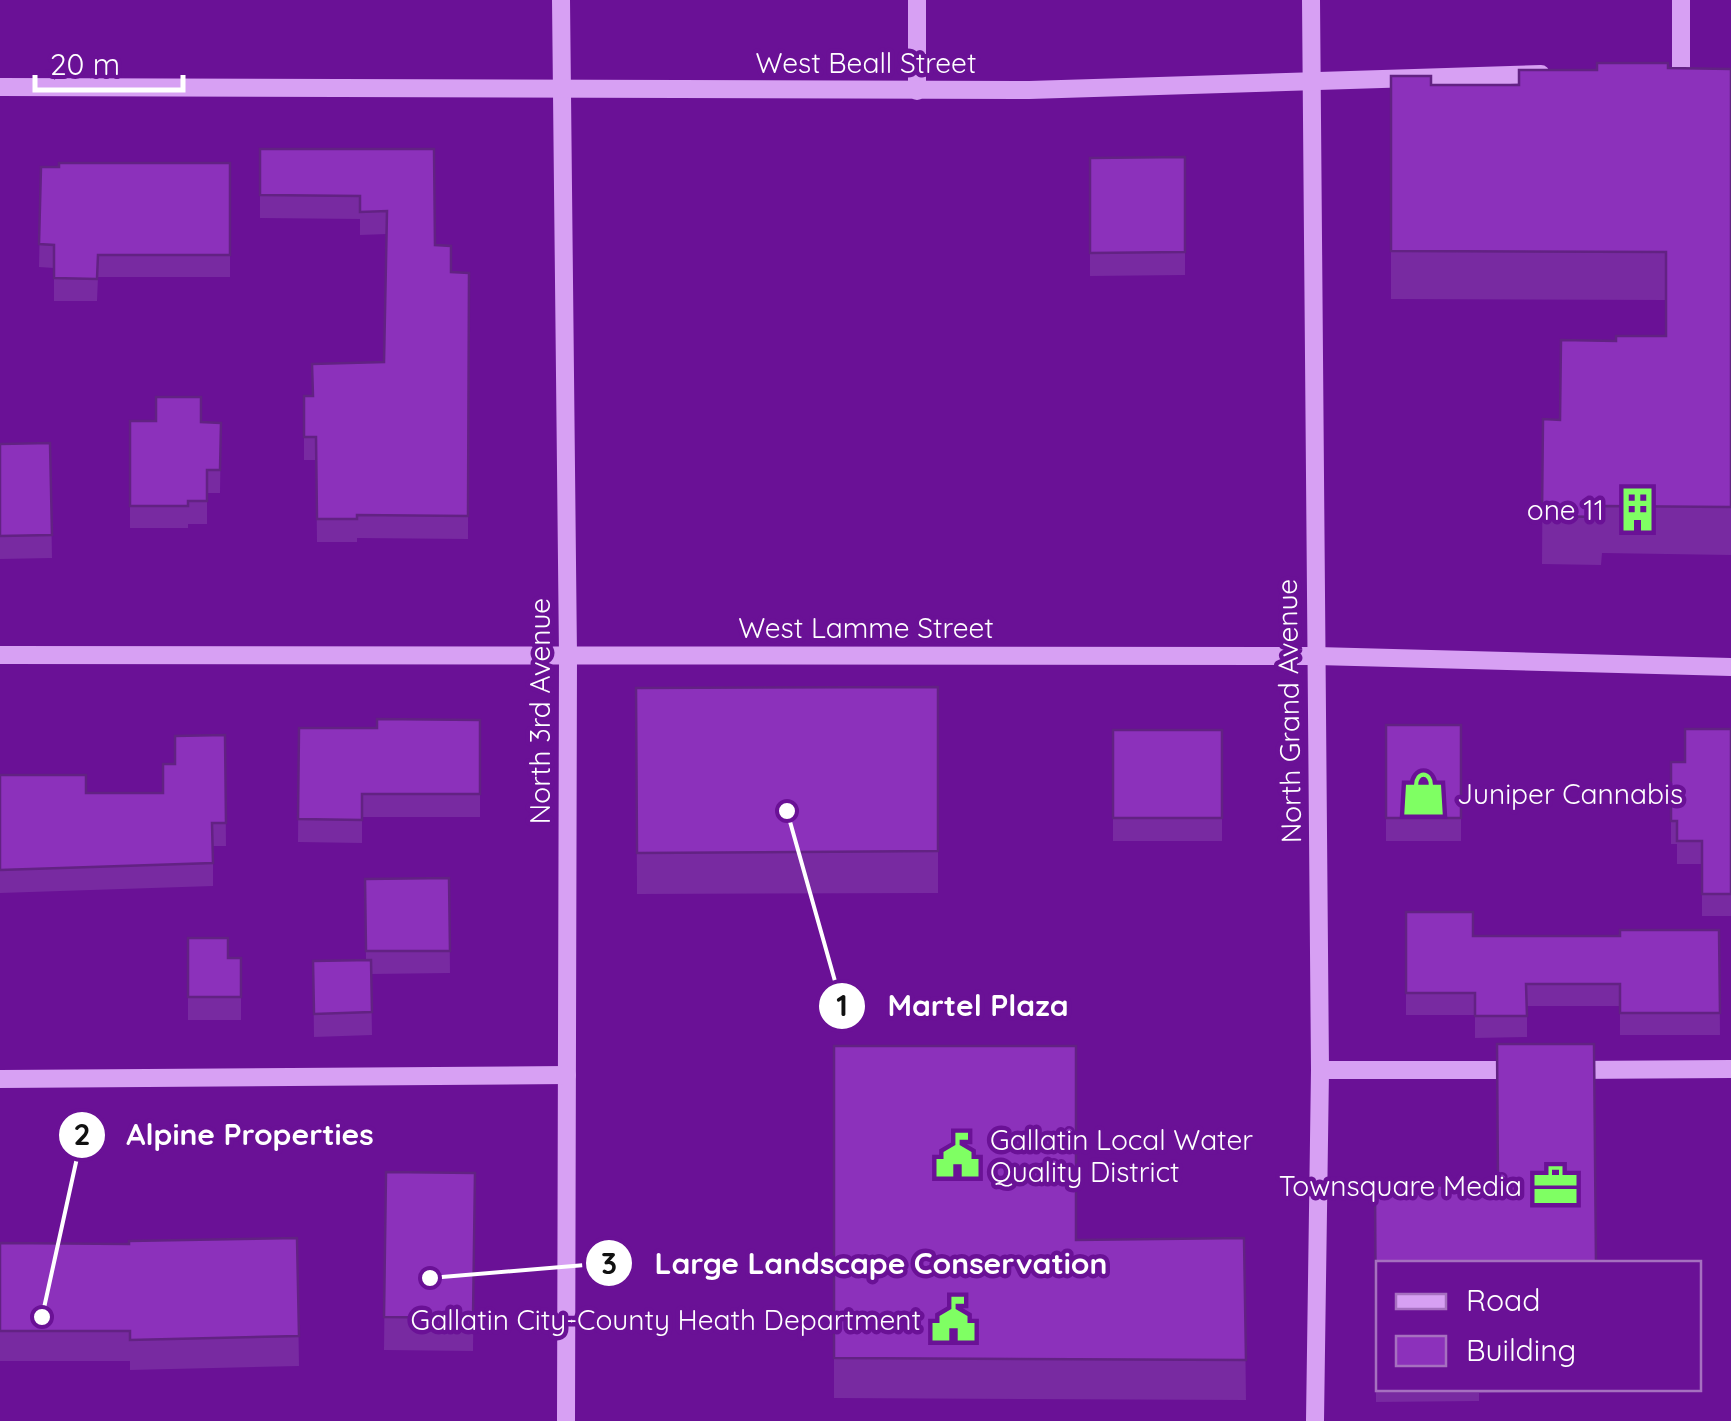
<svg xmlns="http://www.w3.org/2000/svg" width="1731" height="1421" viewBox="0 0 1731 1421" font-family="Quicksand,sans-serif">
<style>
.lines{fill:none;stroke-linecap:round;stroke-linejoin:round}
.minor{stroke:#d7a0f3;stroke-width:18}
.wall{fill:#782aa1}
.building{fill:#8c31bb;stroke:#622283;stroke-width:2.5}
.labels{text-anchor:middle;stroke-width:9;stroke-linejoin:round;paint-order:stroke}
.street-label{font-size:28px;fill:#fff;stroke:#6a1196}
.poi-label{font-size:28px;fill:#fff;stroke:#6a1196;text-anchor:end}
.leader{fill:none;stroke:#fff;stroke-width:4}
.callout-dot{fill:#fff;stroke:#6a1196;stroke-width:4}
.mark-label{font-size:30px;text-anchor:middle;font-weight:bold;fill:#111}
.callout-label{font-size:30px;text-anchor:middle;font-weight:bold;fill:#fff;stroke:#6a1196;stroke-width:9;stroke-linejoin:round;paint-order:stroke}
</style>
<rect width="100%" height="100%" fill="#6a1196"/>
<g class="lines">
<g class="minor">
<polyline points="561,0 568,656 566,1421"/>
<polyline points="917,0 917,91"/>
<polyline points="1311,0 1320,1070 1315,1421"/>
<polyline points="1681,0 1681,70"/>
<polyline points="0,87 1029,90 1541,74"/>
<polyline points="0,655 1317,656 1731,667"/>
<polyline points="1320,1070 1519,1070"/>
<polyline points="1570,1070 1731,1069"/>
<polyline points="0,1079 567,1075"/>
</g>
</g>
<g class="wall">
<polygon points="1668,68 1731,69 1731,555 1602,553 1601,565 1542,564 1543,419 1560,420 1616,341 1666,336 1666,300 1391,299 1391,76 1431,85 1519,85"/>
<polygon points="260,149 434,149 435,245 451,272 469,273 468,539 357,538 357,542 317,542 316,460 304,460 304,396 312,396 384,362 387,234 360,235 360,219 260,218"/>
<polygon points="1185,157 1185,275 1090,276 1090,158"/>
<polygon points="230,163 230,277 98,277 97,301 54,301 54,268 39,267 41,167"/>
<polygon points="130,421 221,423 220,493 207,493 207,524 188,524 188,528 130,528"/>
<polygon points="50,443 52,558 0,559 0,444"/>
<polygon points="938,687 938,893 637,894 636,688"/>
<polygon points="480,720 480,817 362,817 362,843 298,842 299,728 377,728"/>
<rect x="1386" y="725" width="75" height="116"/>
<polygon points="1731,729 1731,916 1702,916 1702,864 1677,864 1677,844 1671,844 1671,762 1685,762"/>
<rect x="1113" y="730" width="109" height="111"/>
<polygon points="225,735 226,846 213,846 213,886 0,893 0,775 86,793 163,793 175,764"/>
<polygon points="449,878 450,973 371,974 372,1035 314,1037 313,961 366,961 365,879"/>
<polygon points="1406,912 1473,936 1620,936 1719,930 1720,1035 1620,1035 1620,1006 1527,1006 1527,1037 1475,1038 1475,1015 1406,1015"/>
<polygon points="188,938 228,958 241,958 241,1020 188,1020"/>
<polygon points="834,1046 1076,1240 1244,1238 1246,1400 834,1398"/>
<polygon points="386,1172 475,1173 473,1351 384,1350"/>
<polygon points="1375,1186 1596,1264 1378,1264 1378,1388 1597,1388 1597,1392 1479,1393 1479,1401 1376,1402"/>
<polygon points="297,1238 299,1366 130,1370 130,1361 0,1361 0,1243 129,1244"/>
</g>
<g class="building">
<polygon points="1597,63 1668,63 1668,68 1731,69 1731,507 1602,506 1601,517 1542,516 1543,419 1560,420 1561,340 1616,341 1616,336 1666,336 1666,252 1391,251 1391,76 1431,76 1431,85 1519,85 1519,70 1597,70"/>
<polygon points="260,149 434,149 435,245 451,246 451,272 469,273 468,516 357,515 357,519 317,519 316,437 304,437 304,396 313,396 312,364 384,362 387,211 360,212 360,196 260,195"/>
<polygon points="1185,157 1185,252 1090,253 1090,158"/>
<polygon points="59,163 230,163 230,255 98,255 97,279 54,278 54,245 39,244 41,167 59,167"/>
<polygon points="156,397 201,397 201,422 221,423 220,470 207,470 207,501 188,501 188,506 130,506 130,421 156,421"/>
<polygon points="50,443 52,535 0,536 0,444"/>
<polygon points="938,687 938,851 637,853 636,688"/>
<polygon points="377,719 480,720 480,794 362,794 362,820 298,819 299,728 377,728"/>
<rect x="1386" y="725" width="75" height="93"/>
<polygon points="1685,729 1731,729 1731,894 1702,894 1702,841 1677,841 1677,821 1671,821 1671,762 1685,762"/>
<rect x="1113" y="730" width="109" height="88"/>
<polygon points="225,735 226,823 212,823 213,863 0,870 0,775 86,775 86,793 163,793 163,764 175,764 175,736"/>
<polygon points="449,878 450,951 366,951 365,879"/>
<polygon points="1406,912 1473,912 1473,936 1620,936 1620,930 1719,930 1720,1013 1620,1013 1620,984 1526,984 1527,1016 1475,1016 1475,993 1406,993"/>
<polygon points="188,938 228,938 228,958 241,958 241,997 188,997"/>
<polygon points="371,960 372,1012 314,1014 313,961"/>
<polygon points="1497,1044 1594,1044 1596,1264 1378,1264 1378,1364 1376,1364 1375,1186 1498,1185"/>
<polygon points="834,1046 1076,1046 1076,1240 1244,1238 1246,1360 834,1358"/>
<polygon points="386,1172 475,1173 473,1318 384,1317"/>
<polygon points="297,1238 299,1336 130,1340 130,1331 0,1331 0,1243 129,1244 129,1241"/>
</g>
<defs>
<symbol id="building-bare" viewBox="-9 -9 18 18"><path d="M-4-6H4V6H1V3H-1V6H-4ZM-2.5-4.3h1.7v1.8h-1.7ZM.8-4.3h1.7v1.8H.8ZM-2.5-1h1.7V.8h-1.7ZM.8-1h1.7V.8H.8Z" fill="#7fff63" stroke="#6a1196" stroke-width="2.5" paint-order="stroke"/></symbol>
<symbol id="shop-bare" viewBox="-9 -9 18 18"><path d="M-5-2.5h2.3a2.7 3.5 0 0 1 5.4 0H5L5.5 6h-11ZM-1.5-2.5h3a1.5 2.3 0 0 0-3 0Z" fill="#7fff63" stroke="#6a1196" stroke-width="2.5" paint-order="stroke"/></symbol>
<symbol id="civic-bare" viewBox="-9 -9 18 18"><path d="M-.6-6.5H3V-4.5H.6V-3L4-1V1h2V6H-6V1h2V-1L-.6-3ZM-1.2 2.5V6h2.4V2.5Z" fill="#7fff63" stroke="#6a1196" stroke-width="2.5" paint-order="stroke"/></symbol>
<symbol id="office-bare" viewBox="-9 -9 18 18"><path d="M-6-3h4V-5.5h4V-3h4V5H-6ZM-1-4.5V-3h2v-1.5ZM-6 0V1H6V0Z" fill="#7fff63" stroke="#6a1196" stroke-width="2.5" paint-order="stroke"/></symbol>
</defs>
<g fill-rule="evenodd">
<use href="#building-bare" x="1606" y="478" width="63" height="63"/>
<use href="#shop-bare" x="1392" y="762" width="63" height="63"/>
<use href="#civic-bare" x="926" y="1124" width="63" height="63"/>
<use href="#office-bare" x="1524" y="1154" width="63" height="63"/>
<use href="#civic-bare" x="922" y="1288" width="63" height="63"/>
</g>
<g class="labels">
<g class="street-label">
<text x="866" y="73">West Beall Street</text>
<text x="866" y="638">West Lamme Street</text>
<text transform="translate(540 711) rotate(-90)" y="10">North 3rd Avenue</text>
<text transform="translate(1289 711) rotate(-91)" y="10">North Grand Avenue</text>
</g>
<g class="poi-label">
<text x="1604" y="520">one 11</text>
<text x="1457" y="804" text-anchor="start">Juniper Cannabis</text>
<text x="990" y="1150" text-anchor="start">Gallatin Local Water<tspan x="990" dy="32">Quality District</tspan></text>
<text x="1522" y="1196">Townsquare Media</text>
<text x="921" y="1330">Gallatin City-County Heath Department</text>
</g>
</g>
<path class="leader" d="M787 811L842 1006M42 1317L82 1135M430 1278L609 1263"/>
<g class="callout-dot">
<circle cx="787" cy="811" r="10"/>
<circle cx="42" cy="1317" r="10"/>
<circle cx="430" cy="1278" r="10"/>
<circle cx="842" cy="1006" r="25"/>
<circle cx="82" cy="1135" r="25"/>
<circle cx="609" cy="1263" r="25"/>
</g>
<g class="mark-label">
<text x="842" y="1016">1</text>
<text x="82" y="1145">2</text>
<text x="609" y="1274">3</text>
</g>
<g class="callout-label">
<text x="978" y="1016">Martel Plaza</text>
<text x="250" y="1145">Alpine Properties</text>
<text x="881" y="1274">Large Landscape Conservation</text>
</g>
<rect x="1376" y="1261" width="325" height="130" fill="#6a1196" stroke="#a670c0" stroke-width="2.5"/>
<rect x="1396" y="1294" width="50" height="15" fill="#d7a0f3" stroke="#a670c0" stroke-width="2.5"/>
<text x="1466" y="1311" font-size="30" fill="#ffffff">Road</text>
<rect x="1396" y="1336" width="50" height="30" fill="#8c31bb" stroke="#a670c0" stroke-width="2.5"/>
<text x="1466" y="1361" font-size="30" fill="#ffffff">Building</text>
<path d="M35 75v15h148v-15" fill="none" stroke="#ffffff" stroke-width="5"/>
<text x="50" y="75" font-size="30" fill="#ffffff" stroke="#6a1196" stroke-width="8" paint-order="stroke">20 m</text>
</svg>
